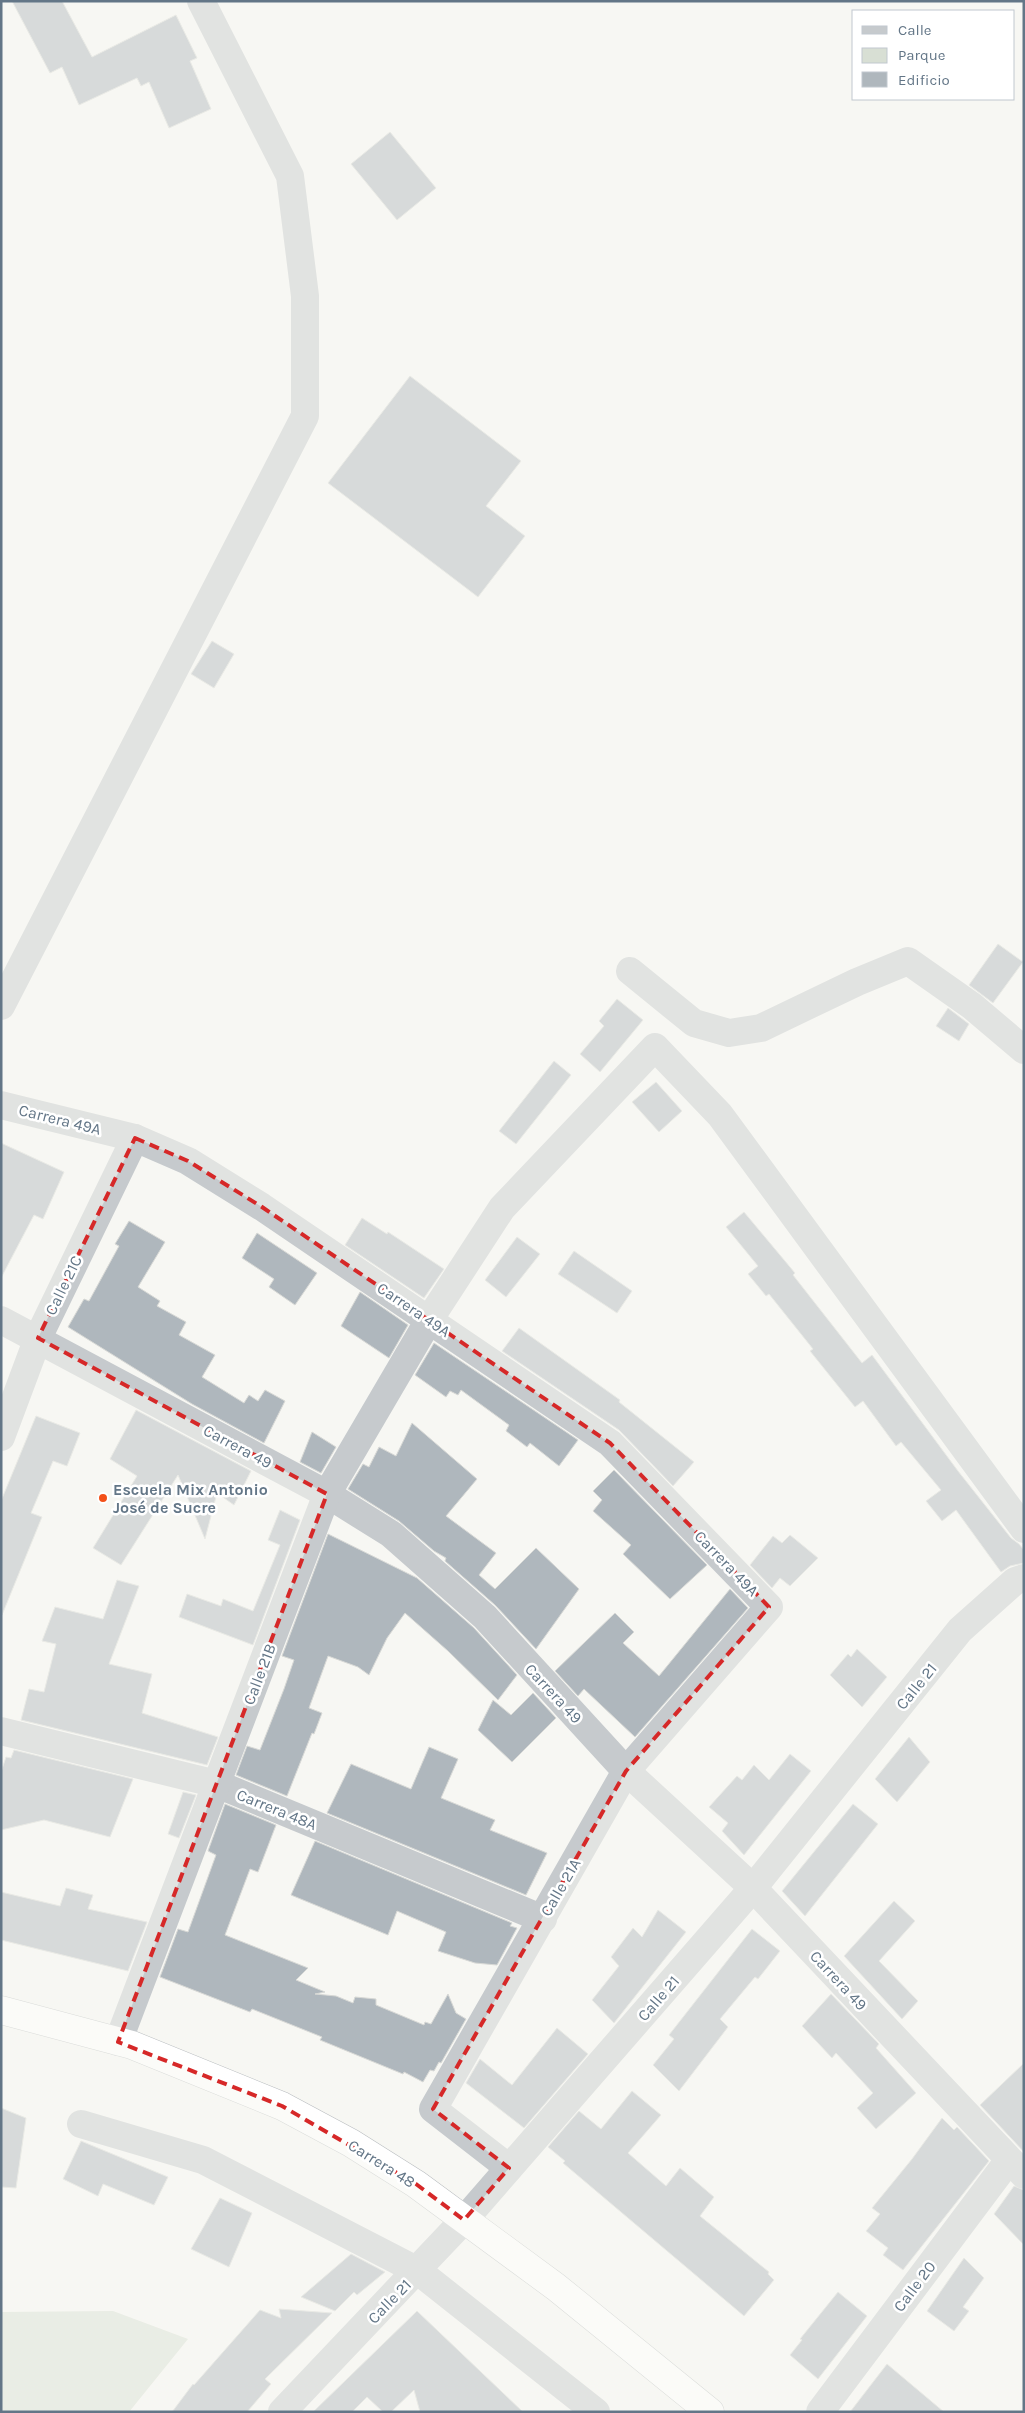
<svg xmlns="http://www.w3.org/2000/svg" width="1025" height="2413" viewBox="0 0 1025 2413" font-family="Karla,sans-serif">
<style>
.green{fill:#d8dfd4}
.building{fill:#afb7bd;stroke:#d8d9d6}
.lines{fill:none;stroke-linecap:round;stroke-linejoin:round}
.trunk-casing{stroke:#b8bcbf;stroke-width:29}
.minor{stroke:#c6cacd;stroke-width:28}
.trunk{stroke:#fff;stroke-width:28}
.marked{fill:none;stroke:#d62828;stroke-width:4;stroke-dasharray:10 6;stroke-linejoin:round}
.poi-dot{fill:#f35018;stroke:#fff;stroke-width:2}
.labels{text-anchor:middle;stroke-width:5;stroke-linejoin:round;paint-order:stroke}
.street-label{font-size:16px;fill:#637687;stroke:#fff}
.poi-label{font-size:16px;font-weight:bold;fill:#637687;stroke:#fff;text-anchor:start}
</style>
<rect width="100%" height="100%" fill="#f7f7f3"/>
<polygon class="green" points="113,2311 188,2339 129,2412 1,2412 1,2312"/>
<g class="building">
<polygon points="12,1 62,1 92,57 176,15 197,58 190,61 211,109 169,128 149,82 141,86 137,78 79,105 62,67 50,73"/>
<polygon points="390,132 436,188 397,220 351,164"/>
<polygon points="410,376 521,461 486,506 525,536 478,597 328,483"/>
<polygon points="212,641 234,654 214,688 191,674"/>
<polygon points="998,944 1023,962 993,1003 969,985"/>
<polygon points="617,999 643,1020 600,1072 580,1054 604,1026 599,1021"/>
<polygon points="948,1008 969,1024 959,1041 936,1026"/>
<polygon points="554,1061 571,1075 516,1144 499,1131"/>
<polygon points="656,1082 682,1111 659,1132 632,1102"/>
<polygon points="1,1143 64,1172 43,1219 34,1215 1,1278"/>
<polygon points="744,1212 795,1273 793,1275 862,1363 872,1355 958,1471 1011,1538 1019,1544 1024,1550 1024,1563 1010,1566 1001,1572 956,1510 942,1521 926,1501 941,1490 901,1442 896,1446 863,1401 855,1407 810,1351 813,1349 769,1294 766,1296 748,1274 758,1266 726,1227"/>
<polygon points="362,1218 387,1234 388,1232 444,1269 424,1298 345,1245"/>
<polygon points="129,1221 165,1242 138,1287 160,1301 157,1306 186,1322 179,1335 215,1355 202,1377 244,1403 249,1395 258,1401 265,1390 285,1401 264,1443 192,1404 68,1327 84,1299 89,1301 119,1246 115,1244"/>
<polygon points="257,1233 317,1273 295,1305 269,1287 274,1279 242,1258"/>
<polygon points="517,1237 540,1254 506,1297 485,1280"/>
<polygon points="574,1251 632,1291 617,1313 558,1274"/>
<polygon points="360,1292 408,1325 389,1358 341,1326"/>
<polygon points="519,1328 620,1400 619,1402 694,1462 673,1486 619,1430 502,1351"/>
<polygon points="434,1343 578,1440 559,1466 530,1443 527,1447 506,1431 509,1425 461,1390 458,1395 450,1391 446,1397 415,1375"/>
<polygon points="136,1410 251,1471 234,1505 217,1493 205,1539 178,1475 121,1565 93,1548 137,1476 110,1459"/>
<polygon points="36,1416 80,1433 67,1466 53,1461 31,1513 42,1517 2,1615 1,1501"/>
<polygon points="412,1423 477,1479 446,1516 496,1553 479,1575 495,1589 536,1548 579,1589 536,1649 495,1605 445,1561 446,1558 434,1551 399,1521 348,1489 363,1464 369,1467 379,1447 396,1456"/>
<polygon points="312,1432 336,1447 321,1473 300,1462"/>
<polygon points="614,1470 707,1565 670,1599 623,1554 631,1545 593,1511 602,1500 593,1491"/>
<polygon points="280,1510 300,1520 253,1645 179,1617 187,1594 221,1606 223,1599 253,1611 280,1545 268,1540"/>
<polygon points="328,1534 417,1578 474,1628 517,1675 498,1700 448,1651 405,1613 387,1638 369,1675 358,1667 328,1656 309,1708 322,1713 314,1734 312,1733 287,1796 236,1775 247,1746 260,1750 284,1689 294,1660 282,1656"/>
<polygon points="790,1535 818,1558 790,1586 780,1578 772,1588 750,1565 773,1536 782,1543"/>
<polygon points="117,1580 139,1586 109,1664 152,1674 142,1713 218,1737 207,1765 21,1720 29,1689 44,1692 56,1644 42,1641 55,1607 103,1619"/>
<polygon points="730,1589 748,1608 635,1737 584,1689 578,1696 555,1671 615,1613 634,1632 623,1643 659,1676"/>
<polygon points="857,1649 887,1677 862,1707 830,1675 848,1654 851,1657"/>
<polygon points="533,1693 556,1718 512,1762 478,1730 493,1700 511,1715"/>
<polygon points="909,1737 930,1762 897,1802 875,1779"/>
<polygon points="429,1747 458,1759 441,1798 495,1820 490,1830 547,1853 526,1895 327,1813 351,1764 411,1789"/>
<polygon points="14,1750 133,1779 110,1837 44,1820 1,1830 1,1772 6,1757 11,1758"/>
<polygon points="790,1754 811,1771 744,1855 722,1831 728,1823 709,1807 737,1776 742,1780 754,1765 769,1780"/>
<polygon points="183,1792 196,1795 179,1838 168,1834"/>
<polygon points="225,1804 276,1825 258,1872 250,1869 225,1935 308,1968 296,1980 325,1992 315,1994 336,1996 353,2003 355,1997 376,1999 376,2005 424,2025 425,2022 431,2024 448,1994 456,2013 466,2019 441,2063 439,2062 434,2071 430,2070 423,2082 404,2072 403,2074 320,2040 322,2037 252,2009 250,2012 160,1977 178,1929 188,1932 216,1855 208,1851"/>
<polygon points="853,1804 878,1824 805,1916 782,1891"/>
<polygon points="315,1841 512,1923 510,1926 517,1928 497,1965 475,1963 438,1951 446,1932 397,1911 388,1935 291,1895"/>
<polygon points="66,1888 93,1895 88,1909 147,1922 128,1971 1,1940 1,1892 60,1906"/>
<polygon points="894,1901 915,1921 879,1961 918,2001 902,2019 844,1956"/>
<polygon points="658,1910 686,1932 614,2023 592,2000 619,1966 611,1957 633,1928 642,1937"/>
<polygon points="752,1929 780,1951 758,1979 755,1977 720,2019 728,2027 679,2091 653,2065 674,2039 669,2035"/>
<polygon points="831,1994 879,2044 876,2048 916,2093 876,2129 857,2108 873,2093 836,2053 832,2058 802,2026"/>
<polygon points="557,2028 588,2054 524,2128 466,2083 480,2059 512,2085"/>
<polygon points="1024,2063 1024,2152 980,2105"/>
<polygon points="632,2091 661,2115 628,2153 666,2186 680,2168 714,2197 700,2216 769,2272 768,2274 774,2280 744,2316 563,2163 565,2161 548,2147 579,2111 601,2129"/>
<polygon points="1,2108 26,2118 16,2188 1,2187"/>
<polygon points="942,2118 954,2130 957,2127 989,2161 903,2270 883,2255 888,2248 866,2231 880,2214 872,2208 912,2159"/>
<polygon points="81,2141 168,2177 154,2205 103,2184 98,2196 63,2179"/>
<polygon points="1014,2186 1024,2190 1024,2245 994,2214"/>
<polygon points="220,2198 252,2213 229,2267 191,2249"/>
<polygon points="351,2254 385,2272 357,2295 354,2292 335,2311 301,2297"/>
<polygon points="964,2258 984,2278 963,2307 969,2311 954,2331 927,2311"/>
<polygon points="838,2292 867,2316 818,2379 790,2355 802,2340 800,2339"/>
<polygon points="279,2309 332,2313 265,2379 271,2384 247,2412 172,2412 193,2384 194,2385 260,2310 281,2318"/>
<polygon points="417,2311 481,2372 523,2412 420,2412 414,2390 391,2412 383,2412 367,2397 352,2412 313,2412"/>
<polygon points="887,2364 944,2412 850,2412"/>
</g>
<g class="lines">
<defs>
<polyline id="trunk" points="1,2010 132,2045 282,2106 351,2143 416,2184 556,2287 710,2412"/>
</defs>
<use href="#trunk" class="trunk-casing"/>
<g class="minor">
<polyline points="630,971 694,1023 729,1033 761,1028 857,982 908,961 972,1006 1024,1050"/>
<polyline points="1,1006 305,416 305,296 290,176 201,1"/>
<polyline points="1,1105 135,1138 188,1161 262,1207 610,1443 769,1607 626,1771 433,2109 509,2168"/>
<polyline points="1,1320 327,1494 391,1534 485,1617 626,1771 753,1888 1024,2175"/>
<polyline points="1,1437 38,1338 135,1138"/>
<polyline points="1,1731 217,1784 543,1919"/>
<polyline points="118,2042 327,1494 429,1320 502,1208 655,1047 720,1115 1024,1529"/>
<polyline points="81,2124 203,2160 418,2271 596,2412"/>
<polyline points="282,2412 464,2220 753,1888 960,1630 1015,1581 1024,1578"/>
<polyline points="820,2412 1009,2160"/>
</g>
<use href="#trunk" class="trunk"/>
</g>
<path d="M0 0H1025V2413H0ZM135 1138 188 1161 262 1207 610 1443 769 1607 626 1771 433 2109 509 2168 464 2220 416 2184 282 2106 118 2042 327 1494 38 1338Z" fill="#f7f7f3" fill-opacity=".55" fill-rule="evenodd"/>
<path class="marked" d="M135 1138 188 1161 262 1207 610 1443 769 1607 626 1771 433 2109 509 2168 464 2220 416 2184 282 2106 118 2042 327 1494 38 1338Z"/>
<circle class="poi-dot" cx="103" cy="1498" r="5"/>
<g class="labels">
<g class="street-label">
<text transform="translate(60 1119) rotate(14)" y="6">Carrera 49A</text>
<text transform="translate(63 1285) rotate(-64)" y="6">Calle 21C</text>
<text transform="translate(414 1309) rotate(34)" y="6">Carrera 49A</text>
<text transform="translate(238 1446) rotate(28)" y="6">Carrera 49</text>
<text transform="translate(727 1563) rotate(46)" y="6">Carrera 49A</text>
<text transform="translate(259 1674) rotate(-69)" y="6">Calle 21B</text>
<text transform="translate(916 1686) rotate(-51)" y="6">Calle 21</text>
<text transform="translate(554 1693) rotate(47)" y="6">Carrera 49</text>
<text transform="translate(277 1809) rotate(22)" y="6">Carrera 48A</text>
<text transform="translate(560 1887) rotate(-60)" y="6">Calle 21A</text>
<text transform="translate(839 1980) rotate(47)" y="6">Carrera 49</text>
<text transform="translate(658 1998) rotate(-49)" y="6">Calle 21</text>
<text transform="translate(382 2163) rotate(32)" y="6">Carrera 48</text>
<text transform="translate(914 2286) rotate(-53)" y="6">Calle 20</text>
<text transform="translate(389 2301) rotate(-46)" y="6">Calle 21</text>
</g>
<g class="poi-label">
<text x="113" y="1495">Escuela Mix Antonio<tspan x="113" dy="18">José de Sucre</tspan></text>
</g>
</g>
<rect width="1025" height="2413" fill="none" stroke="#637687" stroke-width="5"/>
<rect x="852" y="10" width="162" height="90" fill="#ffffff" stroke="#c1c8cf"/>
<rect x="862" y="26" width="25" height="8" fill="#c6cacd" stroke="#c1c8cf"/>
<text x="898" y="35" font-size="15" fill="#637687">Calle</text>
<rect x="862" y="48" width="25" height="15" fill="#d8dfd4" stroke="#c1c8cf"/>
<text x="898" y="60" font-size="15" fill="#637687">Parque</text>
<rect x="862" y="72" width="25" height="15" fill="#afb7bd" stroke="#c1c8cf"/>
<text x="898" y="85" font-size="15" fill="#637687">Edificio</text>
</svg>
